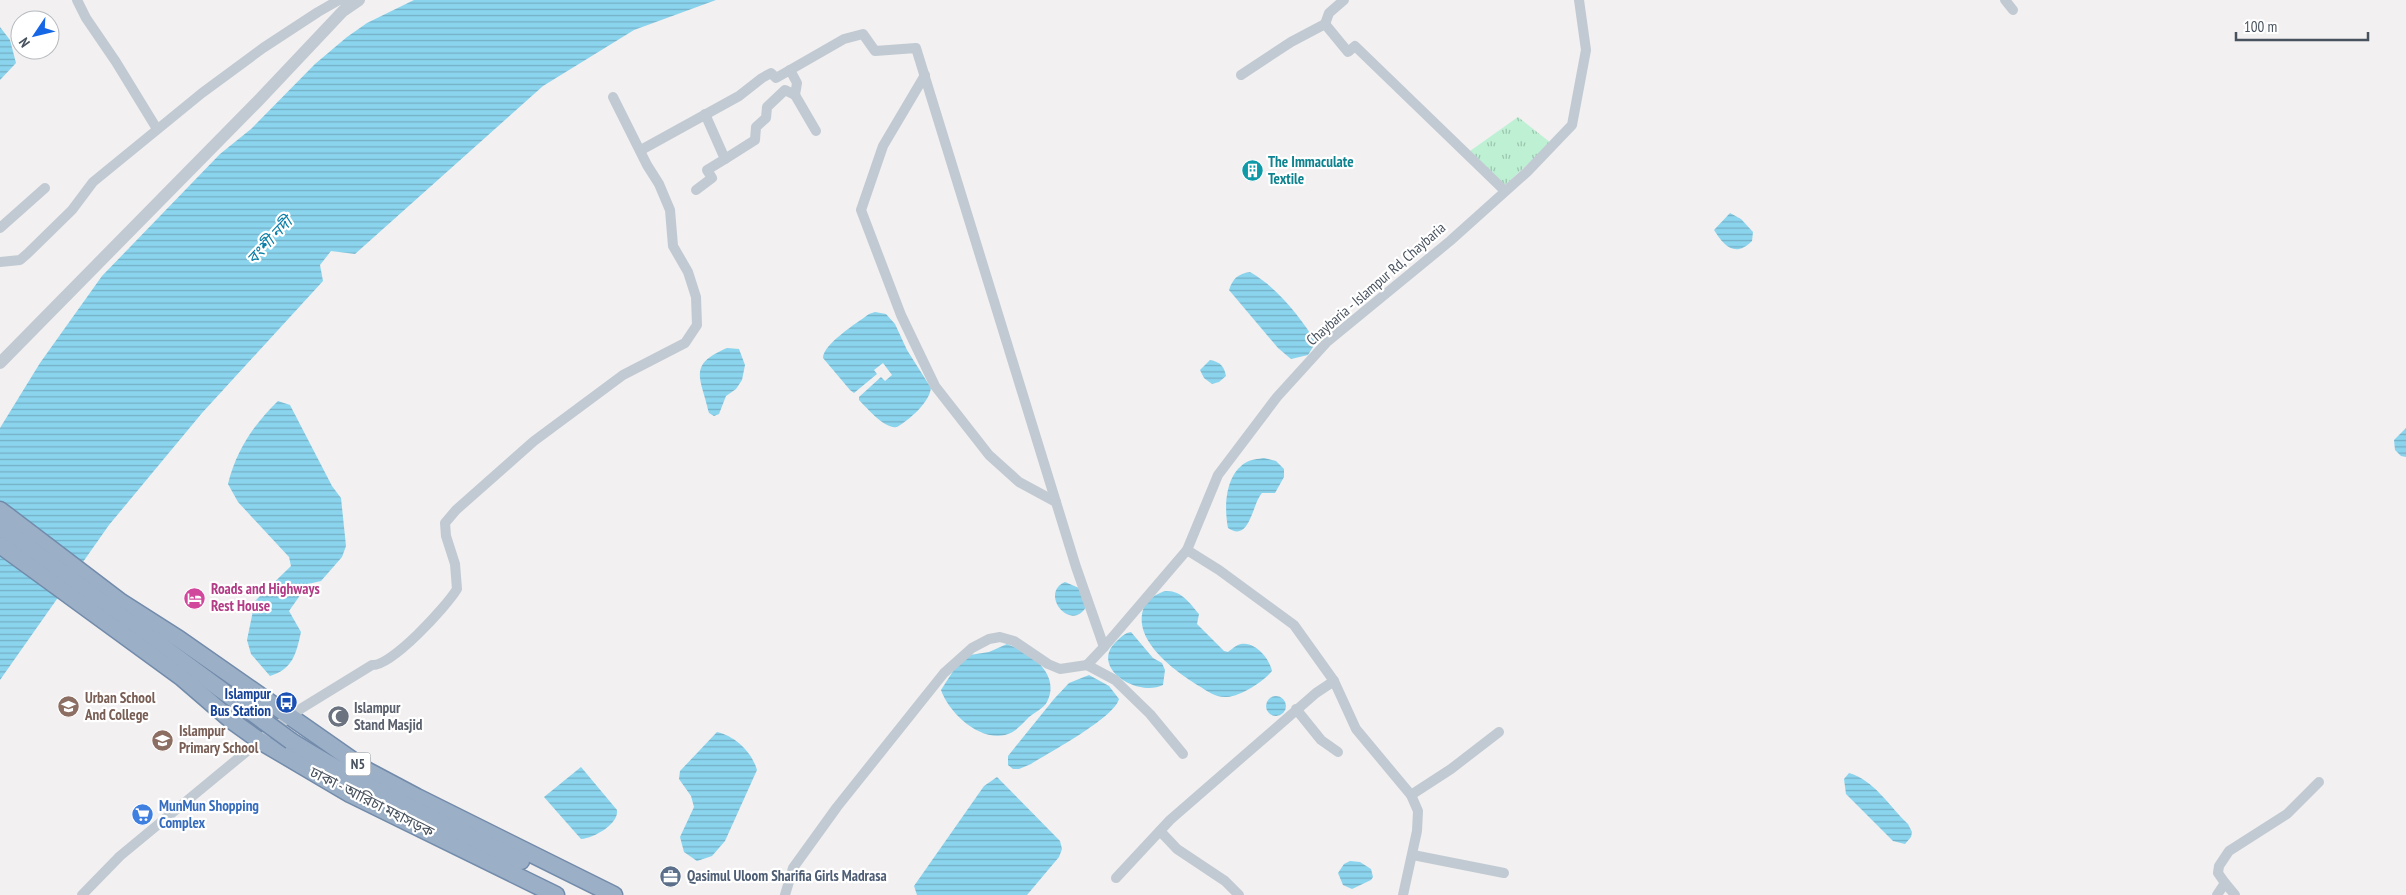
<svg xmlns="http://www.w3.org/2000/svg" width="2406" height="895" viewBox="0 0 2406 895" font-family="'PT Sans Narrow','Noto Sans Bengali',sans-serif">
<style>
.grass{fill:url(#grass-tufts)}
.water{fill:url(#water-rules)}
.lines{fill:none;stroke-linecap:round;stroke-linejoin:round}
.trunk-casing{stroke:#728bab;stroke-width:19}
.minor{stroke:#c1cad2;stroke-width:10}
.tertiary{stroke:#c1cad2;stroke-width:12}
.trunk{stroke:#9bafc7;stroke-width:16}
.trunk-bridge-casing{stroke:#728bab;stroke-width:19;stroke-linecap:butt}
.trunk-bridge{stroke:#9bafc7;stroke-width:16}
.labels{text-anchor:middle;stroke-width:4.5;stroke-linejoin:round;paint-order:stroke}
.shield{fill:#fff;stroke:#7f868e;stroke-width:1}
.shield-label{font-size:14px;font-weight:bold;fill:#48525e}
.culture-label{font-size:15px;font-weight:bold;fill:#0d838f;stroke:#fff;text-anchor:start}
.street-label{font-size:15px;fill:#48525e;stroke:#fff}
.hotel-label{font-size:15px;font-weight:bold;fill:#b23c85;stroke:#fff;text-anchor:start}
.transit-label{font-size:15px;font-weight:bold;fill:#164399;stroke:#fff;text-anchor:end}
.education-label{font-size:15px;font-weight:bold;fill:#785e54;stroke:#fff;text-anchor:start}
.worship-label{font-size:15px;font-weight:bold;fill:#5b616d;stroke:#fff;text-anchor:start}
.shop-label{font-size:15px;font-weight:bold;fill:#366cbe;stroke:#fff;text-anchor:start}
.service-label{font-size:15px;font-weight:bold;fill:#4e5e75;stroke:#fff;text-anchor:start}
.water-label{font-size:16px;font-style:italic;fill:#0a7ea6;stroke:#fff}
</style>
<defs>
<pattern id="grass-tufts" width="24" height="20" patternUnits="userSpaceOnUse" patternTransform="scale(1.25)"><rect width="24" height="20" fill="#bef0d4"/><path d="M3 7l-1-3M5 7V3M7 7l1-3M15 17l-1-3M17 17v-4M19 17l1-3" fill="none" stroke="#9cc5af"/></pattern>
<pattern id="water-rules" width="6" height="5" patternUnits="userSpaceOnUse" patternTransform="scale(1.25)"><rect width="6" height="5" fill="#8bd4ee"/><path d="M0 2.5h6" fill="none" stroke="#74afc4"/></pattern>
</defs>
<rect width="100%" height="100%" fill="#f2f0f0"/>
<polygon class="grass" points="1518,117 1551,143 1505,185 1470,151"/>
<g class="water">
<polygon points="414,0 716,0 634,30 543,86 355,254 331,251 320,265 323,281 202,413 109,525 0,680 0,428 40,363 102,276 220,154 251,129 315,64 347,37 367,23"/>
<polygon points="0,27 10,40 16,63 0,80"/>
<path d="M1730 213 1741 219 1753 232 1752 241C1735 258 1724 246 1714 230Z"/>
<path d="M1250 272C1278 288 1299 316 1316 342L1308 355 1291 359 1278 348 1229 290C1233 278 1238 274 1250 272Z"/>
<path d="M875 312 886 314 895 324 907 350 931 388C929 403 910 419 897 427 884 429 868 409 859 400V397L881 377 885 381 892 375 883 363 874 370 877 374 854 393 850 390 823 358C823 344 857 323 869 314Z"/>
<path d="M727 348 739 349 745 365 742 380 736 389 726 396 719 414 714 416 709 413C701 377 687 365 727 348Z"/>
<path d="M1210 360C1220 362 1224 366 1226 376L1219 382 1212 384 1204 378 1200 370Z"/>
<path d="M278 401 290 405 332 486 341 498 346 546 342 557 321 581 308 584 289 611 301 632C296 654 293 669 270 676L251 654 247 640 255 601 291 566 289 557 238 502 228 484C236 451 254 424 278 401Z"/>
<polygon points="2406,428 2406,457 2401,456 2395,450 2394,440"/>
<path d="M1264 458 1276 461 1284 469V477L1275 493H1262C1252 504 1250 543 1228 528 1224 507 1225 476 1245 463 1251 459 1258 459 1264 458Z"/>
<path d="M1065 582 1079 588 1086 607C1070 633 1039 593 1065 582Z"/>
<path d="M1165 591C1181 590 1189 602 1199 614L1197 624 1224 651 1228 652C1232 649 1236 645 1241 644 1255 641 1270 659 1272 671 1263 682 1241 696 1227 697 1216 698 1207 691 1199 686 1175 671 1131 640 1144 607 1148 599 1156 594 1165 591Z"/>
<path d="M1131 632 1153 658 1162 663 1165 670 1163 685C1137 698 1087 666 1118 640 1122 636 1125 633 1131 632Z"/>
<path d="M1007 644C1031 653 1061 674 1047 702 1044 708 1034 713 1029 717 1022 724 1016 732 1005 735 979 741 949 713 941 690L957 665 970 655 989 652Z"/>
<path d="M1089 675 1109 686 1119 699C1114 718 1050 752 1031 764L1019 769H1013L1008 765V756L1054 699 1069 683Z"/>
<circle cx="1276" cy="706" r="10"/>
<path d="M717 732C735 736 752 752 757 770L725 841 712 856 697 861 684 852 680 837 694 807 691 796 679 779 680 771Z"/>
<path d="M581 767 617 810C619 824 594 838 581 839L544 797Z"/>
<path d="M1849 773C1874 780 1889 806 1908 824L1912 832 1911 837 1905 844 1893 841 1846 794 1844 779Z"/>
<polygon points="997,777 1060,841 1062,849 1059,857 1027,895 917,895 914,886 984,786"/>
<polygon points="1350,861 1360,862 1371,869 1373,877 1371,880 1352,889 1343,885 1338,873 1344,864"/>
</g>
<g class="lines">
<defs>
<g id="trunk">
<polyline points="0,510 121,602 179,639 368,771 417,797 614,895"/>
<polyline points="0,527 265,722"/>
<polyline points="0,545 181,677 232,721 260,741 350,794 556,895"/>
<path d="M291 741C364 787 443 824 521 861"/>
</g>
</defs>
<use href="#trunk" class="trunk-casing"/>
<g class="minor">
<polyline points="77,0 86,18 116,62 157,129"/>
<polyline points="2005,0 2013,10"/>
<polyline points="1325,24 1329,13 1344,0"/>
<polyline points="925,75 883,146 861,210 901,315 935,386 989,455 1019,482 1056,502"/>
<polyline points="1241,75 1291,42 1325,24 1348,52 1355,46 1505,191"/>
<polyline points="795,95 816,131"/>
<polyline points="641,150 739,96 762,78 771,73 776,78 844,39 863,34 875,51 916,48 1076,567 1104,647 1187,550"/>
<polyline points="725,159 755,140 756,127 766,118 767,107 785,90 795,95 797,83 790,70"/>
<polyline points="696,190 712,178 707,170 725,159 705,114"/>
<polyline points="0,228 45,188"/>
<polyline points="0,262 20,260 27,254 72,210 93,182 202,93 263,48 318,12 339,0 354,2"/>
<polyline points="1087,665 1104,647"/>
<polyline points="1296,709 1321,740 1338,752"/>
<polyline points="1411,795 1451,769 1499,732"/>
<polyline points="1160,831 1177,849 1225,881 1239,895"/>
<polyline points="1413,855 1504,873"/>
<polyline points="1116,878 1170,820 1316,693 1334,681"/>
<polyline points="2225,883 2235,895"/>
<path d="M82 895 120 856 281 723 302 708 372 665C391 667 446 607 457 589L455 564 446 536 445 523 456 510 534 441 623 375 685 343 697 325 696 297 688 272 673 246 670 210 659 184 647 165 613 97"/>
<polyline points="785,895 793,868 837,807 944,673 972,648 989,639 1000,637 1014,641 1048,664 1060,669 1087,665 1115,680 1150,714 1183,754"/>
<polyline points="1403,895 1417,831 1418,811 1411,795 1356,729 1334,681 1294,625 1219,570 1187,550 1218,475 1277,397 1327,342 1450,241 1527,172 1572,125 1586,50 1579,0"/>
<polyline points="2217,895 2225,883 2218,873 2219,866 2229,851 2287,814 2319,782"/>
</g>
<polyline class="tertiary" points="0,363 258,101 343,11 359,0"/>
<use href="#trunk" class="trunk"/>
<defs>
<polyline id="trunk-bridge" points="265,722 291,741"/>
</defs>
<use href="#trunk-bridge" class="trunk-bridge-casing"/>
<use href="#trunk-bridge" class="trunk-bridge"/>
</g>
<defs>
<symbol id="building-disc" viewBox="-11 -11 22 22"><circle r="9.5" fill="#0f9aa8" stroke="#fff"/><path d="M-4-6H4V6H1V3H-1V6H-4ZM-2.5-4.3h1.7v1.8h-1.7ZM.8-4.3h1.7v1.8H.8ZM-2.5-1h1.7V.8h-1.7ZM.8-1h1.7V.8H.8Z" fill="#fff"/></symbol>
<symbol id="hotel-disc" viewBox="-11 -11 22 22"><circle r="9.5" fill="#d1479c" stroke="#fff"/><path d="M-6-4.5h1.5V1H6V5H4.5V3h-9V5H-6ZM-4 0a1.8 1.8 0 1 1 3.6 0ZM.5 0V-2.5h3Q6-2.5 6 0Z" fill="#fff"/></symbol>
<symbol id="bus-disc" viewBox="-11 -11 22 22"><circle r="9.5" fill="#1a4fb4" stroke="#fff"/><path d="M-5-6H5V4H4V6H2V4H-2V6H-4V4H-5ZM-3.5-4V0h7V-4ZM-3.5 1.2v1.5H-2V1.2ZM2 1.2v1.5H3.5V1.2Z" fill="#fff"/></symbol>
<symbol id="school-disc" viewBox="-11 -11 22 22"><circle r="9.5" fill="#8d6e63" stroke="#fff"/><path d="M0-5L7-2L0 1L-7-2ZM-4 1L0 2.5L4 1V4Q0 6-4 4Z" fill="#fff"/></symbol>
<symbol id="mosque-disc" viewBox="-11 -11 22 22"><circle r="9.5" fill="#6b7280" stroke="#fff"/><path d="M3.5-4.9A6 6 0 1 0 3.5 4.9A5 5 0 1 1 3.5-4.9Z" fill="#fff"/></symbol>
<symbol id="supermarket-disc" viewBox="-11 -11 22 22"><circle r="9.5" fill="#3f7fe0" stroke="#fff"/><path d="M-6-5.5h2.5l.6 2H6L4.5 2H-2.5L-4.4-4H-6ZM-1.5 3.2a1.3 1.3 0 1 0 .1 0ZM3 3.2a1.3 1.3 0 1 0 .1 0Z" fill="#fff"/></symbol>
<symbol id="office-disc" viewBox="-11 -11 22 22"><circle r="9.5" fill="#5c6f8a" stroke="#fff"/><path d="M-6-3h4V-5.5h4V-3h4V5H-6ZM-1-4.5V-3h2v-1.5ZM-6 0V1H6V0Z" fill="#fff"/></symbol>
</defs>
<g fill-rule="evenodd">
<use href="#building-disc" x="1240" y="158" width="25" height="25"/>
<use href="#hotel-disc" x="182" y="586" width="25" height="25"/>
<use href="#bus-disc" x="274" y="690" width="25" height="25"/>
<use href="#school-disc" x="56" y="694" width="25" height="25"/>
<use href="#mosque-disc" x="326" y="704" width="25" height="25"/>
<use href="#school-disc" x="150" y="728" width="25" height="25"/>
<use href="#supermarket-disc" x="130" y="802" width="25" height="25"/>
<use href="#office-disc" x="658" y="864" width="25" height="25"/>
</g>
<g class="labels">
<rect class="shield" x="345.5" y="752.5" width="25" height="23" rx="4"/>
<g class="shield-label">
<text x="358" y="769">N5</text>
</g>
<g class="culture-label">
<text x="1268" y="167">The Immaculate<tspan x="1268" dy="17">Textile</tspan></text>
</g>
<g class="street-label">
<text transform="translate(1376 284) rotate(-41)" y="5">Chaybaria - Islampur Rd, Chaybaria</text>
<text transform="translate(372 802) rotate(27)" y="5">ঢাকা - আরিচা মহাসড়ক</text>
</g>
<g class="hotel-label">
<text x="211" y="594">Roads and Highways<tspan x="211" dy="17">Rest House</tspan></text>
</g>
<g class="transit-label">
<text x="271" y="699">Islampur<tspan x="271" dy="17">Bus Station</tspan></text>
</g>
<g class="education-label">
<text x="85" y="703">Urban School<tspan x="85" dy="17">And College</tspan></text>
<text x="179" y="736">Islampur<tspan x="179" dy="17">Primary School</tspan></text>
</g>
<g class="worship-label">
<text x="354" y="713">Islampur<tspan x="354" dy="17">Stand Masjid</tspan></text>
</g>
<g class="shop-label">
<text x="159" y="811">MunMun Shopping<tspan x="159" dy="17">Complex</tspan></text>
</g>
<g class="service-label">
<text x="687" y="881">Qasimul Uloom Sharifia Girls Madrasa</text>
</g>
<g class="water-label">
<text transform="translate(269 240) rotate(-47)" y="6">বংশী নদী</text>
</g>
</g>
<g transform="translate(35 35) rotate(235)"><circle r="24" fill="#ffffff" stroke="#b6babf"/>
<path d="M0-4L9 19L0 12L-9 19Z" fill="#1667e6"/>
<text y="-8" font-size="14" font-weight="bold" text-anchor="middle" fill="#48525e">N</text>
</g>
<path d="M2236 32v8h132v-8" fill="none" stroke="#48525e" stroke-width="2.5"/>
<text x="2244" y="32" font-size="15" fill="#48525e" stroke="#ffffff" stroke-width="4" paint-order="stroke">100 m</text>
</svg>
